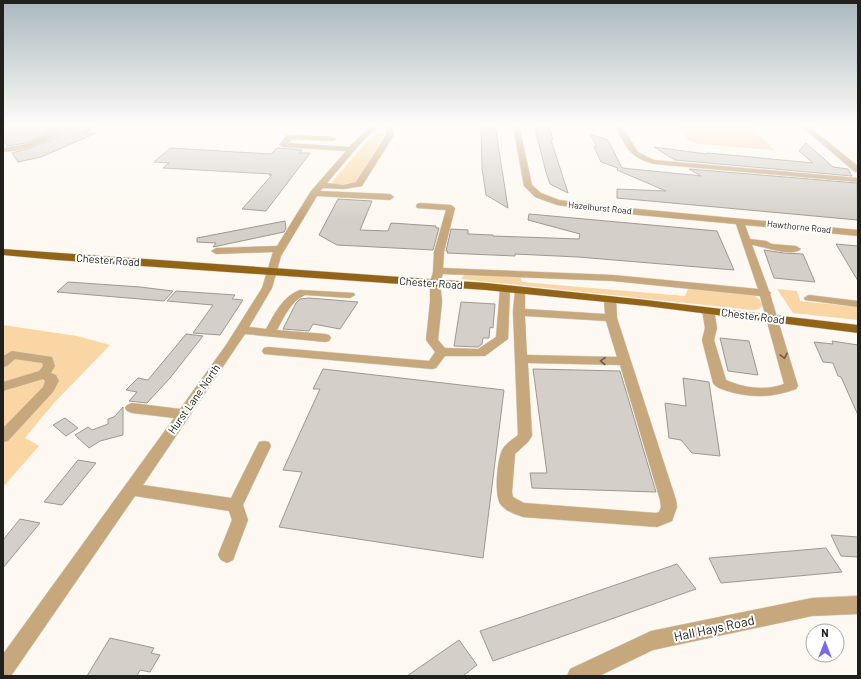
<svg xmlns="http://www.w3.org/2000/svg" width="861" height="679" viewBox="0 0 861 679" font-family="Barlow,sans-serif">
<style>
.green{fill:#fad6a4}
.building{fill:#d4cfc9;stroke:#9c9892}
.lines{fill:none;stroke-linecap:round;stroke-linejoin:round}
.minor-casing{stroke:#dad5cf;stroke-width:1}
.major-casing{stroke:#dad5cf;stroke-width:1}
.minor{fill:#c7a77c;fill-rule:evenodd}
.major{fill:#926417;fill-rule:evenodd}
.oneway{stroke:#6c5d48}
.labels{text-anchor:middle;stroke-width:4;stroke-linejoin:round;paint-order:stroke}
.far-street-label{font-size:9px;fill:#21201d;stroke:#fff}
.street-label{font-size:11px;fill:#21201d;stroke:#fff}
.near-street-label{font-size:13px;fill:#21201d;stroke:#fff}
</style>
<rect width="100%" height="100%" fill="#fdf8f1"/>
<g class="green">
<polygon points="676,125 750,125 774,150 699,144 688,140"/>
<polygon points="377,133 385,134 356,182 347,185 334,185 332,182 364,145"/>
<polygon points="465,274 520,277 522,282 685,296 688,289 753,295 759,299 763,305 759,309 752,310 461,279"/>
<polygon points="777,289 797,291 800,301 858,307 858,320 793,313"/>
<polygon points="3,325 77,336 110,345 53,404 25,438 39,446 3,487"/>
</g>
<g class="building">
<polygon points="3,125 59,125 26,143 7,146 3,139"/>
<polygon points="71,125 97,125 85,133 96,133 41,157 18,162 12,153 30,148 49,141 65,132"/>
<polygon points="481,125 495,125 508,208 486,195 482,168"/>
<polygon points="549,125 553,140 551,140 568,193 550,184 546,172 535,129"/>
<polygon points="590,134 608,140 622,168 701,176 689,169 857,183 858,220 617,198 617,189 666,191 617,170 618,168 601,162 594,147 597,147"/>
<polygon points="806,143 833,167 848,169 852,176 675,160 654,147 707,154 707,153 740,156 813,163 799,151"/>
<polygon points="170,148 271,154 277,148 302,150 299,153 310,153 266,211 242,209 272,175 269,175 271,174 163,168 169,163 154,162"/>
<polygon points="338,199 372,201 360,230 388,231 391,223 436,226 436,228 439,228 433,250 337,245 319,235"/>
<polygon points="529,214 717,231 734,270 578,257 515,254 515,256 447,253 448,251 446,251 451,229 468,230 468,234 493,235 493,236 579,239 580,234 528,220"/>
<polygon points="285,221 286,228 284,232 213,247 216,243 197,242 197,238"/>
<polygon points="836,244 858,246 858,281"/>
<polygon points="764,250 784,253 803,254 815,282 774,278"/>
<polygon points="68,282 140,287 173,291 164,301 57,292"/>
<polygon points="176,291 235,295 232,299 243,300 220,335 193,333 213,305 167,301"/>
<polygon points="309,298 358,302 340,329 313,324 309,331 283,329 296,303 300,299"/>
<polygon points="461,302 495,304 493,328 490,327 489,338 483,338 482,344 478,347 454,346"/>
<polygon points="186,334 203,336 170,378 147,403 129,401 137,392 126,390 138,378 148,380"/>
<polygon points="720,338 749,341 758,375 728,371"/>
<polygon points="832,341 858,345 858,415 841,377 838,376 833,363 823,362 814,342 833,344"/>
<polygon points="323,369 504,390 483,558 279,527 302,472 283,470 320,389 313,389"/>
<polygon points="533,369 620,371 656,492 532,488 530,473 547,473"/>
<polygon points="683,378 709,382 720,456 692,453 681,440 669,438 665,403 686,406"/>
<polygon points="123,407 123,435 100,441 89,448 75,435 88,427 92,430 108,424 108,419 114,417"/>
<polygon points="65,418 78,428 66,436 53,425"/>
<polygon points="78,460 96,463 62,505 44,502"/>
<polygon points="20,519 40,523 3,568 3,540"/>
<polygon points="831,535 858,537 858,557 841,556"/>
<polygon points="826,548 842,572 721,583 709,558"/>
<polygon points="677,564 696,589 493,661 480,631"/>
<polygon points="110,638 154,648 151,653 160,655 150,672 140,670 137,676 87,676"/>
<polygon points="459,640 477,665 463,676 407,676"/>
</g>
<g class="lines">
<defs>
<g id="minor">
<path d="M62 125H70C55 140 25 151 3 152V148L26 144Z"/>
<path d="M372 125H379L360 144 327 183 344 185 356 182 386 135 387 128 392 127 394 135 362 186 344 189 323 188 320 191 390 194 394 197 390 200 317 196 281 256 272 288 249 327 266 329C275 313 283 296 300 290L354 293 355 295 350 298 305 295C291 301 284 317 277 330L325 334 329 335 331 338 329 341 325 342 245 334 143 485 231 498 259 442 264 441 269 442 271 446 243 505 248 520 233 560 227 563 221 560 218 555 232 520 229 511 135 496 11 676H3V654L174 418 132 413 127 411 125 408 127 405 132 403 180 409 226 345 262 288 273 252 216 254 211 251 216 248 277 246 311 191 346 151 283 147 279 145 287 135H290L333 137 337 139 333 141 292 139 289 143 349 147Z"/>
<path d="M513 125H519L532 185 541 193 559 200 617 207 858 230V236L745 225 750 239 766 241 772 244 796 246 801 249C792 258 763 246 752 245L769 291 771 293 770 294 798 386 796 389C772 398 751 398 727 391 722 389 716 388 713 383L702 340 705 328 702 310 704 308H712L714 310 717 328 714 340 726 380C744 388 765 391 784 384L760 296 613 281 443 274 440 282 442 302 438 340 445 348 478 349 496 337 500 289 505 286 510 289 508 339 485 356H445L436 368 432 369 264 354 262 351 264 348 268 347 429 361 435 352 426 340 430 302V282L433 272 434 252 446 210 417 208 416 206 417 204 420 203 451 205 455 208 444 252 443 268 613 275 758 289 736 224 617 213 557 205 535 197 524 186Z"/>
<path d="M615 125H621L638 152 654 160 858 178V182L654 164C630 158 625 146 615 125Z"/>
<polygon points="800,125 807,125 858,166 858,172 855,172"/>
<path d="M520 287 525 290V309L605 314 604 299 610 296 616 299 617 318 676 500 677 507 672 521 657 527 523 517C515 514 507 512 501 505 494 497 497 463 501 453 503 445 512 440 518 435L513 312 515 290ZM525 316 606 321 617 357 527 355ZM528 363 620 365 660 500 661 507 659 512 656 513 524 503 513 497 512 492 515 454 528 442 532 436Z"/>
<polygon points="809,295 858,301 858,307 805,300 804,298"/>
<polygon points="12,351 52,357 55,366 51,373 56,375 59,381 53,392 8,441 3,442 3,428 43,387 45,381 43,379 3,391 3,382 39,371 43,366 42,363 15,359 7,366 3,367 3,356"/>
<polygon points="858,596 858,614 812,616 653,650 599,676 567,676 570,669 651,631 812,598"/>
</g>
<polygon id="major" points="3,249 486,283 646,300 858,325 858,333 646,306 486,290 57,260 3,255"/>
</defs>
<use href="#minor" class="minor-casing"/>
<use href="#major" class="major-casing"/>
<use href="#minor" class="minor"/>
<use href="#major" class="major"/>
</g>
<defs><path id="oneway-chevron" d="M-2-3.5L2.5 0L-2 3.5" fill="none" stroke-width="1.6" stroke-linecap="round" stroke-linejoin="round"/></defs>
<g class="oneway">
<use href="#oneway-chevron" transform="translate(784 356) rotate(77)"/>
<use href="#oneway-chevron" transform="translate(603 361) rotate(-178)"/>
</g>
<linearGradient id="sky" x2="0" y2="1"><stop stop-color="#a9b8be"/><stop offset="0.57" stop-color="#fefcf9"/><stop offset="1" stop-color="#fefcf9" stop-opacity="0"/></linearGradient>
<rect width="861" height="220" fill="url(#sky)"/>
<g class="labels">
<g class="far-street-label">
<text transform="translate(600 208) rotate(6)" y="3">Hazelhurst Road</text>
<text transform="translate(799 227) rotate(6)" y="3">Hawthorne Road</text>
</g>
<g class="street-label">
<text transform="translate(108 260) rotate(4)" y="4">Chester Road</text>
<text transform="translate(431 283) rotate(4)" y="4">Chester Road</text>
<text transform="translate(753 316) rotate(7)" y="4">Chester Road</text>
<text transform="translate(194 399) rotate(-55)" y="4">Hurst Lane North</text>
</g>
<g class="near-street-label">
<text transform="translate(714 628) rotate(-12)" y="5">Hall Hays Road</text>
</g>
</g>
<rect width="861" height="679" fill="none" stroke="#21201d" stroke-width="8"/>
<g transform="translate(825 643)"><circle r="19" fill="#ffffff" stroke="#a6a6a5"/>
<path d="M0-3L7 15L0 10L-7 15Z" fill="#7869e4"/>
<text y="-6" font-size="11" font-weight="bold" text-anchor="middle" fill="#21201d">N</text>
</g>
</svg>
